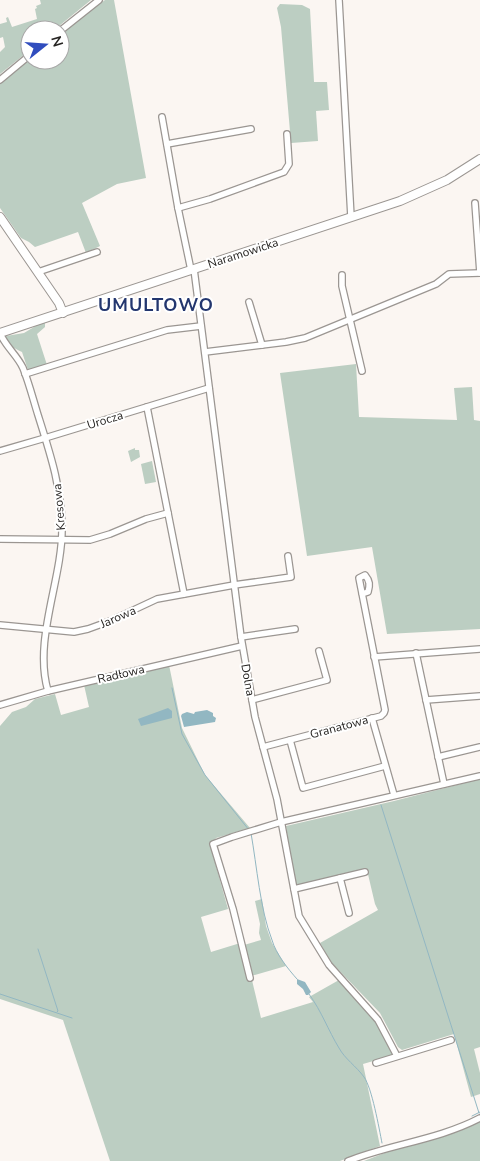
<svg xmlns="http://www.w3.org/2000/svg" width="480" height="1161" viewBox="0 0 480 1161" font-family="'Nunito Sans',sans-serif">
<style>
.green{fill:#bccec2}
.water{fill:#92b7c2}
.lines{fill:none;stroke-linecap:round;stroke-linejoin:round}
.stream{stroke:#92b7c2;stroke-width:1}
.street-casing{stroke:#9b9692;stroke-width:8}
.secondary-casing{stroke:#9b9692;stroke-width:10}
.street{stroke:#fff;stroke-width:5.5}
.secondary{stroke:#fff;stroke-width:8}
.labels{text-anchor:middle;stroke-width:4;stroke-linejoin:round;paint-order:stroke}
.street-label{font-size:12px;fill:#262422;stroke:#fff}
.district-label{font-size:18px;font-weight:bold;letter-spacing:1px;fill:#23366e;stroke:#fff}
</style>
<rect width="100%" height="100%" fill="#fbf6f2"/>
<g class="green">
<polygon points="40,0 91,0 54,30 30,30 30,50 0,74 0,52 5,47 3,37 0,38 0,24 7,22 6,18 8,17 12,27 37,19 35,9 37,8 36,6 41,4"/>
<polygon points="105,0 114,0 146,178 117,184 82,203 100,246 86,253 78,232 35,247 29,242 21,238 0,208 0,82 30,58 30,60 60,60 60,34"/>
<polygon points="280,4 302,5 310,9 314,82 327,82 329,110 316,111 318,141 291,143 281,27 277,8"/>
<path d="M45 323V327L37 334 47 365 28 370 22 352C15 349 6 344 6 336L24 333 39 324Z"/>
<polygon points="356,364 359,417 457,420 454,388 472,387 474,420 480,421 480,629 387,634 372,547 307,556 280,373"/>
<polygon points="135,448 135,450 139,450 140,457 131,462 128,451"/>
<polygon points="152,461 156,482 145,484 141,464"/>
<polygon points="169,665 182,728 205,775 250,828 216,838 211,848 228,909 201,917 211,952 237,944 244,945 261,940 259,933 260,924 255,901 262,899 266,926 272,943 286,966 251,976 261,1018 313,1002 309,997 339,980 374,1016 394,1055 363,1064 380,1146 340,1161 110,1161 63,1020 0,999 0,726 12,712 26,707 35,699 55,694 61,715 89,707 84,685"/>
<polygon points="480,779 480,1047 474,1049 480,1073 480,1094 471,1097 454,1034 402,1050 398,1047 380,1013 331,962 320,943 378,910 375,904 367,870 295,886 286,826 394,801"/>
<polygon points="480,1116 480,1161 364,1161"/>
</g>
<g class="water">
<polygon points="168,708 172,711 172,718 141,726 138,719"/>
<polygon points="207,710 213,713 213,716 216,718 215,722 184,727 181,716 182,714 187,712 194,714 195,712"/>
<polygon points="297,979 305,982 311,992 308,995 306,995 303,989 297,984"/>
</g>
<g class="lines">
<g class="stream">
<polyline points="172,688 182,734 205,775 249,830"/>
<polyline points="381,805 479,1113"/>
<path d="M251 833C257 867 260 909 272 940 276 954 288 969 297 979"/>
<polyline points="38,949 58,1011 57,1012"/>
<polyline points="0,994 72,1018"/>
<path d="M309 994C322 1012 328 1030 339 1048 345 1059 356 1066 364 1077 372 1088 379 1128 382 1143"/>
<polyline points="472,1116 480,1112"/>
</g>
<defs>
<g id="street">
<polyline points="339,0 351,217"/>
<polyline points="60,31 99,0"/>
<polyline points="0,80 30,55"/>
<polyline points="162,117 178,208 191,270"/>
<polyline points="167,144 251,129"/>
<polyline points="475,203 480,273"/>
<polyline points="178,208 210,199 284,172 289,164 287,134"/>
<polyline points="194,269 241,637 255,717 277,799 299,916 329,965 378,1020 397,1056"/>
<polyline points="38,272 97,252"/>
<polyline points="342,275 342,286 362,371"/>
<polyline points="249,302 262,345"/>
<path d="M0 333C5 346 17 355 23 368 29 383 33 399 38 415 50 453 62 489 62 529 62 581 33 640 48 691"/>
<polyline points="205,352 286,342 305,338 436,284 449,274 480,273"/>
<polyline points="25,374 167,330 201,326"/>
<polyline points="147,407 184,594"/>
<polyline points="0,451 45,438 209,388"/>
<polyline points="0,539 90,540 110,534 146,519 168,513"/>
<polyline points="0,625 74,632 88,629 110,621 157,599 234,585 291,577 288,556"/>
<polyline points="241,637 295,629"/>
<polyline points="416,653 444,784"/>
<polyline points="374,657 480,649"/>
<polyline points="252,700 327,680 319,651"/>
<polyline points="426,700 480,696"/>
<polyline points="0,705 48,691 242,646"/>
<polyline points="372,718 394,795"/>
<polyline points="290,740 303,788 385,766"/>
<path d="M263 747 381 716 384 713 385 710 359 578 365 575C370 581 370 585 368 592L362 594"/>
<polyline points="438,757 480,747"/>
<polyline points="340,878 349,913"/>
<polyline points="294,889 365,872"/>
<polyline points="250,978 233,909 213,844 232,837 281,822 480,776"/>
<polyline points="376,1063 451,1040"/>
<path d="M348 1161C391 1144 438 1140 480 1118"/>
</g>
<g id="secondary">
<polyline points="0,217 59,303 63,313"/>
<polyline points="0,333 400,201 447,180 480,159"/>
</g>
</defs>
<use href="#street" class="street-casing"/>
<use href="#secondary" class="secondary-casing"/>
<use href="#street" class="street"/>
<use href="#secondary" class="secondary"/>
</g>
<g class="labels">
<g class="street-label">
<text transform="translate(243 253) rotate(-18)" y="4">Naramowicka</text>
<text transform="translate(105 420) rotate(-17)" y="4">Urocza</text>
<text transform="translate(59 507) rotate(-95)" y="4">Kresowa</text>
<text transform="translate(118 617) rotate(-24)" y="4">Jarowa</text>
<text transform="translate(121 674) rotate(-13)" y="4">Radłowa</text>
<text transform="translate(248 680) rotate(80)" y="4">Dolna</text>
<text transform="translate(339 727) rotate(-15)" y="4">Granatowa</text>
</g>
<g class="district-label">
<text x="156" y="311">UMULTOWO</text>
</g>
</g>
<g transform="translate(45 45) rotate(73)"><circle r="24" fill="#ffffff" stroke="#a8a7a7"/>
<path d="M0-4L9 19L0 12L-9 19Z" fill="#304dbe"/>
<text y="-8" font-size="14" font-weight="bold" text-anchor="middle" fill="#262422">N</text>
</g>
</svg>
